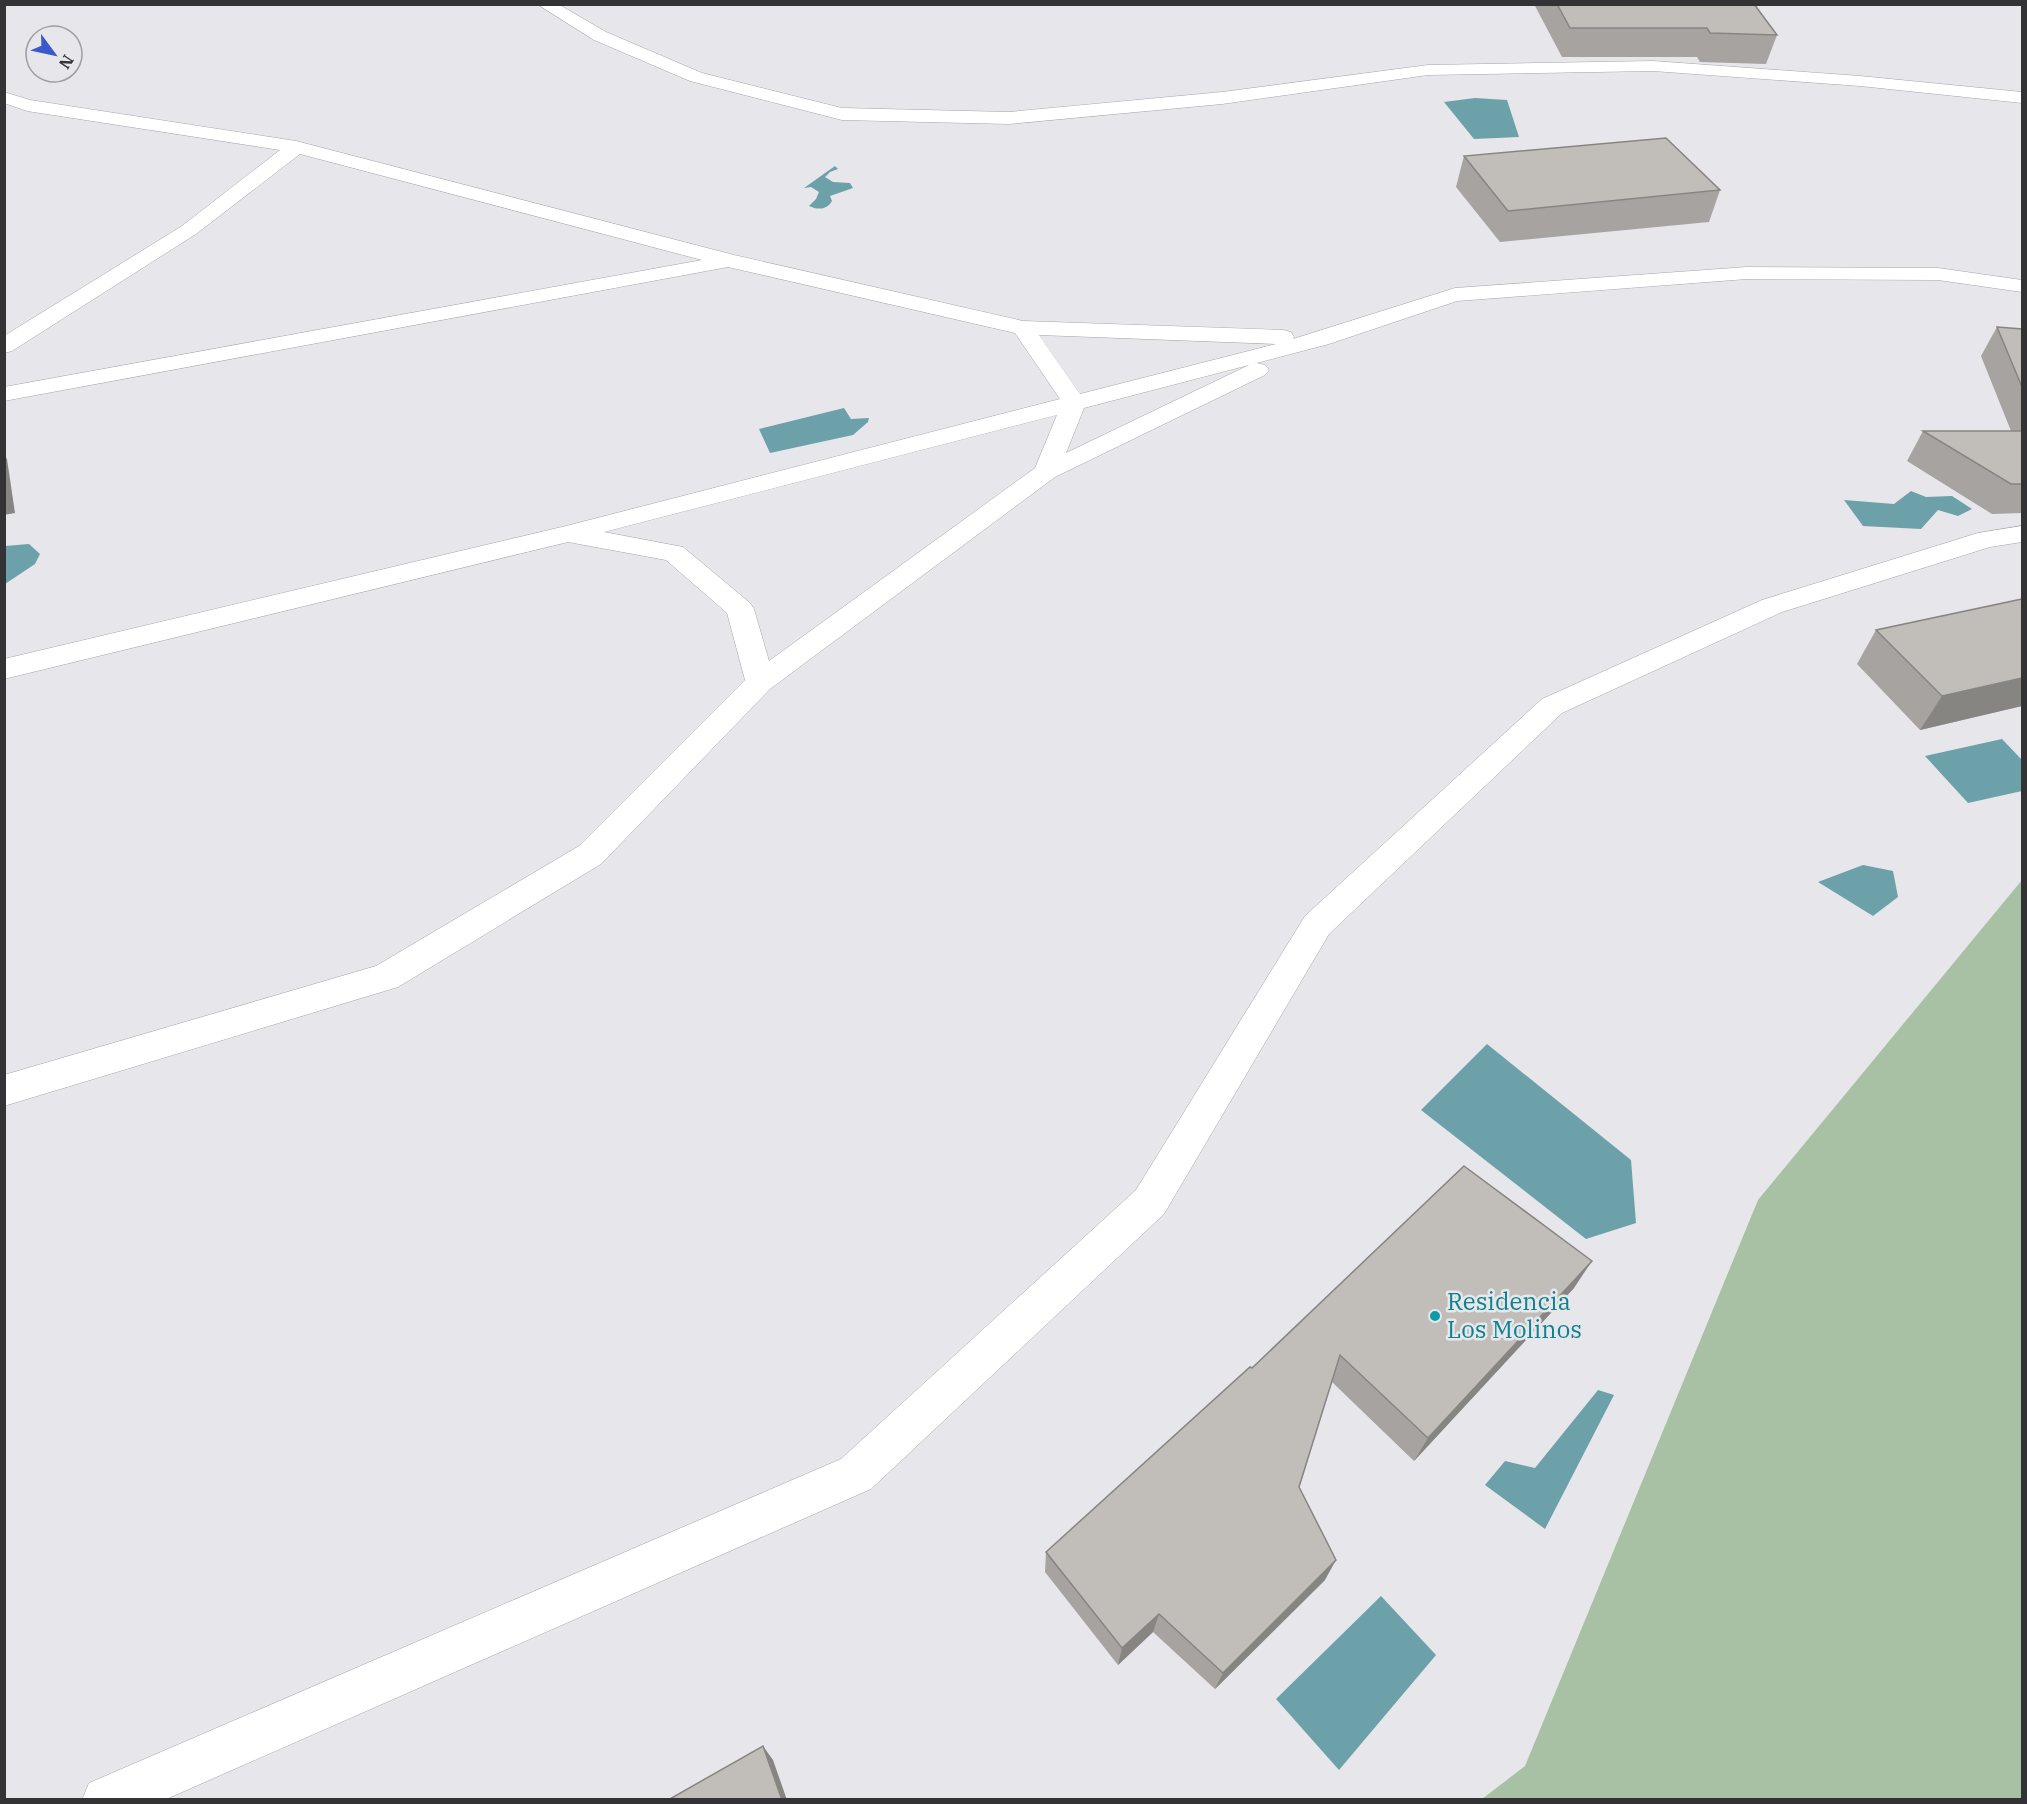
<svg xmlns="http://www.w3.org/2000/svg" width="2027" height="1804" viewBox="0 0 2027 1804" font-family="'IBM Plex Serif',serif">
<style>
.green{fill:#a8c1a4}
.water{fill:#6ca1a9}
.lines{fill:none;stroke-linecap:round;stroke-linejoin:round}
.minor-casing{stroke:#a4a5a9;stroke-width:1}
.minor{fill:#fff;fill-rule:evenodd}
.wall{fill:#a6a3a0}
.shaded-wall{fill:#878582}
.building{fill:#c1beba;stroke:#878582;stroke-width:1.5}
.culture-dot{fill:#0f9aa8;stroke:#e6e6eb;stroke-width:2}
.labels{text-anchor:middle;stroke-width:5;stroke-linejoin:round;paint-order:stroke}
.near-culture-label{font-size:24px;fill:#0d838f;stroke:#e6e6eb;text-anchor:start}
</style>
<rect width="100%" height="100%" fill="#e6e6eb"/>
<polygon class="green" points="2022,880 2022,1799 1482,1799 1525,1766 1758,1200"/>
<g class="water">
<polygon points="1475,98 1507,100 1519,137 1474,139 1444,102"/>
<path d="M835 166 838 169 830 172 825 177 833 182 850 183 853 188 830 196 832 201C827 210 818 210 809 206L816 199 819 192 811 187 804 188Z"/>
<polygon points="844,408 851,419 869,418 868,422 853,435 770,453 759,429"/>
<polygon points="1911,491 1926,497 1952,496 1972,509 1958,516 1938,510 1921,529 1863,526 1844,500 1894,504"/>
<polygon points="29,544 40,554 35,564 5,584 5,546"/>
<polygon points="2002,739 2022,760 2022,791 1968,803 1925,756"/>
<polygon points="1863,865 1893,871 1898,897 1873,916 1818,882"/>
<polygon points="1487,1044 1631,1160 1636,1223 1586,1239 1421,1110"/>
<polygon points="1598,1390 1614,1395 1545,1529 1485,1485 1505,1461 1535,1468"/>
<polygon points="1381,1596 1436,1655 1339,1770 1276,1699"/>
</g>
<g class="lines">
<defs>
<g id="minor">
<polygon points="537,4 558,4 606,32 702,73 842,108 1009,112 1222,92 1428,65 1653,61 1860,76 2022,92 2022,103 1860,86 1653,71 1428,75 1222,104 1009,124 842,120 690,81 594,40"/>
<path d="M4 92 30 100 296 141 734 255 1023 321 1283 330 1291 332 1294 337 1293 339 1455 288 1747 267 1938 268 2022 280V292L1938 280 1747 279 1457 301 1329 344 1084 408 1066 453 1249 365 1257 363 1265 365 1269 370 1265 375 1055 477 770 689 601 864 398 987 4 1106V1075L376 966 579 846 745 680 727 613 666 560 568 542 4 679V659L566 526 1060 399 1015 333 728 267 4 401V387L702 260 300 154 196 234 12 351 4 353V336L182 226 280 150 27 111 4 103ZM1039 335 1276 344 1080 394ZM1057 415 1035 468 769 661 754 609 750 603 683 547 604 532Z"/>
<polygon points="2022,526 2022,542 1990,547 1782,612 1562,713 1329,934 1164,1214 871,1489 164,1800 82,1800 89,1783 841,1459 1136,1190 1305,916 1542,699 1762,600 1978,533"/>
</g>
</defs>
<use href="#minor" class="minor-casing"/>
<use href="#minor" class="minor"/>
</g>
<g class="wall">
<polygon points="1534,4 1754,4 1777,35 1766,64 1700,62 1697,57 1562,57"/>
<polygon points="1464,156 1720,190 1709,222 1500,242 1456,187"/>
<polygon points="1997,327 2022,329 2022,513 1992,514 1907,461 1923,431 2011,431 1981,356"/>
<polygon points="2022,599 2022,706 1920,730 1857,664 1876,630"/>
<polygon points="1574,1288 1414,1461 1332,1382 1299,1487 1325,1580 1215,1689 1153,1632 1118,1665 1045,1572 1046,1552 1252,1368"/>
</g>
<g class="shaded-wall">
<polygon points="4,455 7,459 15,513 4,515"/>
<polygon points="2022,678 2022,706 1920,730 1942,696"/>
<polygon points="1592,1261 1574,1288 1414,1461 1428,1438"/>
<polygon points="1336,1560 1325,1580 1215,1689 1223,1673"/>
<polygon points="1159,1614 1153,1632 1118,1665 1122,1648"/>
<polygon points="763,1746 773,1760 787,1800 782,1800"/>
</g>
<g class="building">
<polygon points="1557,4 1754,4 1777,35 1710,33 1707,28 1570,28"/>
<polygon points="1666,138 1720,190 1508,211 1464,156"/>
<polygon points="1997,327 2022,329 2022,387"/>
<polygon points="1923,431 2022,431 2022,484 2011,484"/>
<polygon points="2022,599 2022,678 1942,696 1876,630"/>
<polygon points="1464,1166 1592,1261 1428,1438 1340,1355 1299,1487 1336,1560 1223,1673 1159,1614 1122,1648 1046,1552 1250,1367 1252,1368"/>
<polygon points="763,1746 782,1800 668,1800"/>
</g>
<circle class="culture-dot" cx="1435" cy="1316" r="6"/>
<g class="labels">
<g class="near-culture-label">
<text x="1447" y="1310">Residencia<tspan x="1447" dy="28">Los Molinos</tspan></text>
</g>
</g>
<rect width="2027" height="1804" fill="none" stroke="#333335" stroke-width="12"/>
<g transform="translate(54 54) rotate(123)"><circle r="28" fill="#e6e6eb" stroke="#9e9ea2" stroke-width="1.5"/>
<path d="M0-4.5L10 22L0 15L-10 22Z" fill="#3a5acc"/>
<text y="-9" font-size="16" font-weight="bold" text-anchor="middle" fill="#333335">N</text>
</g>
</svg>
